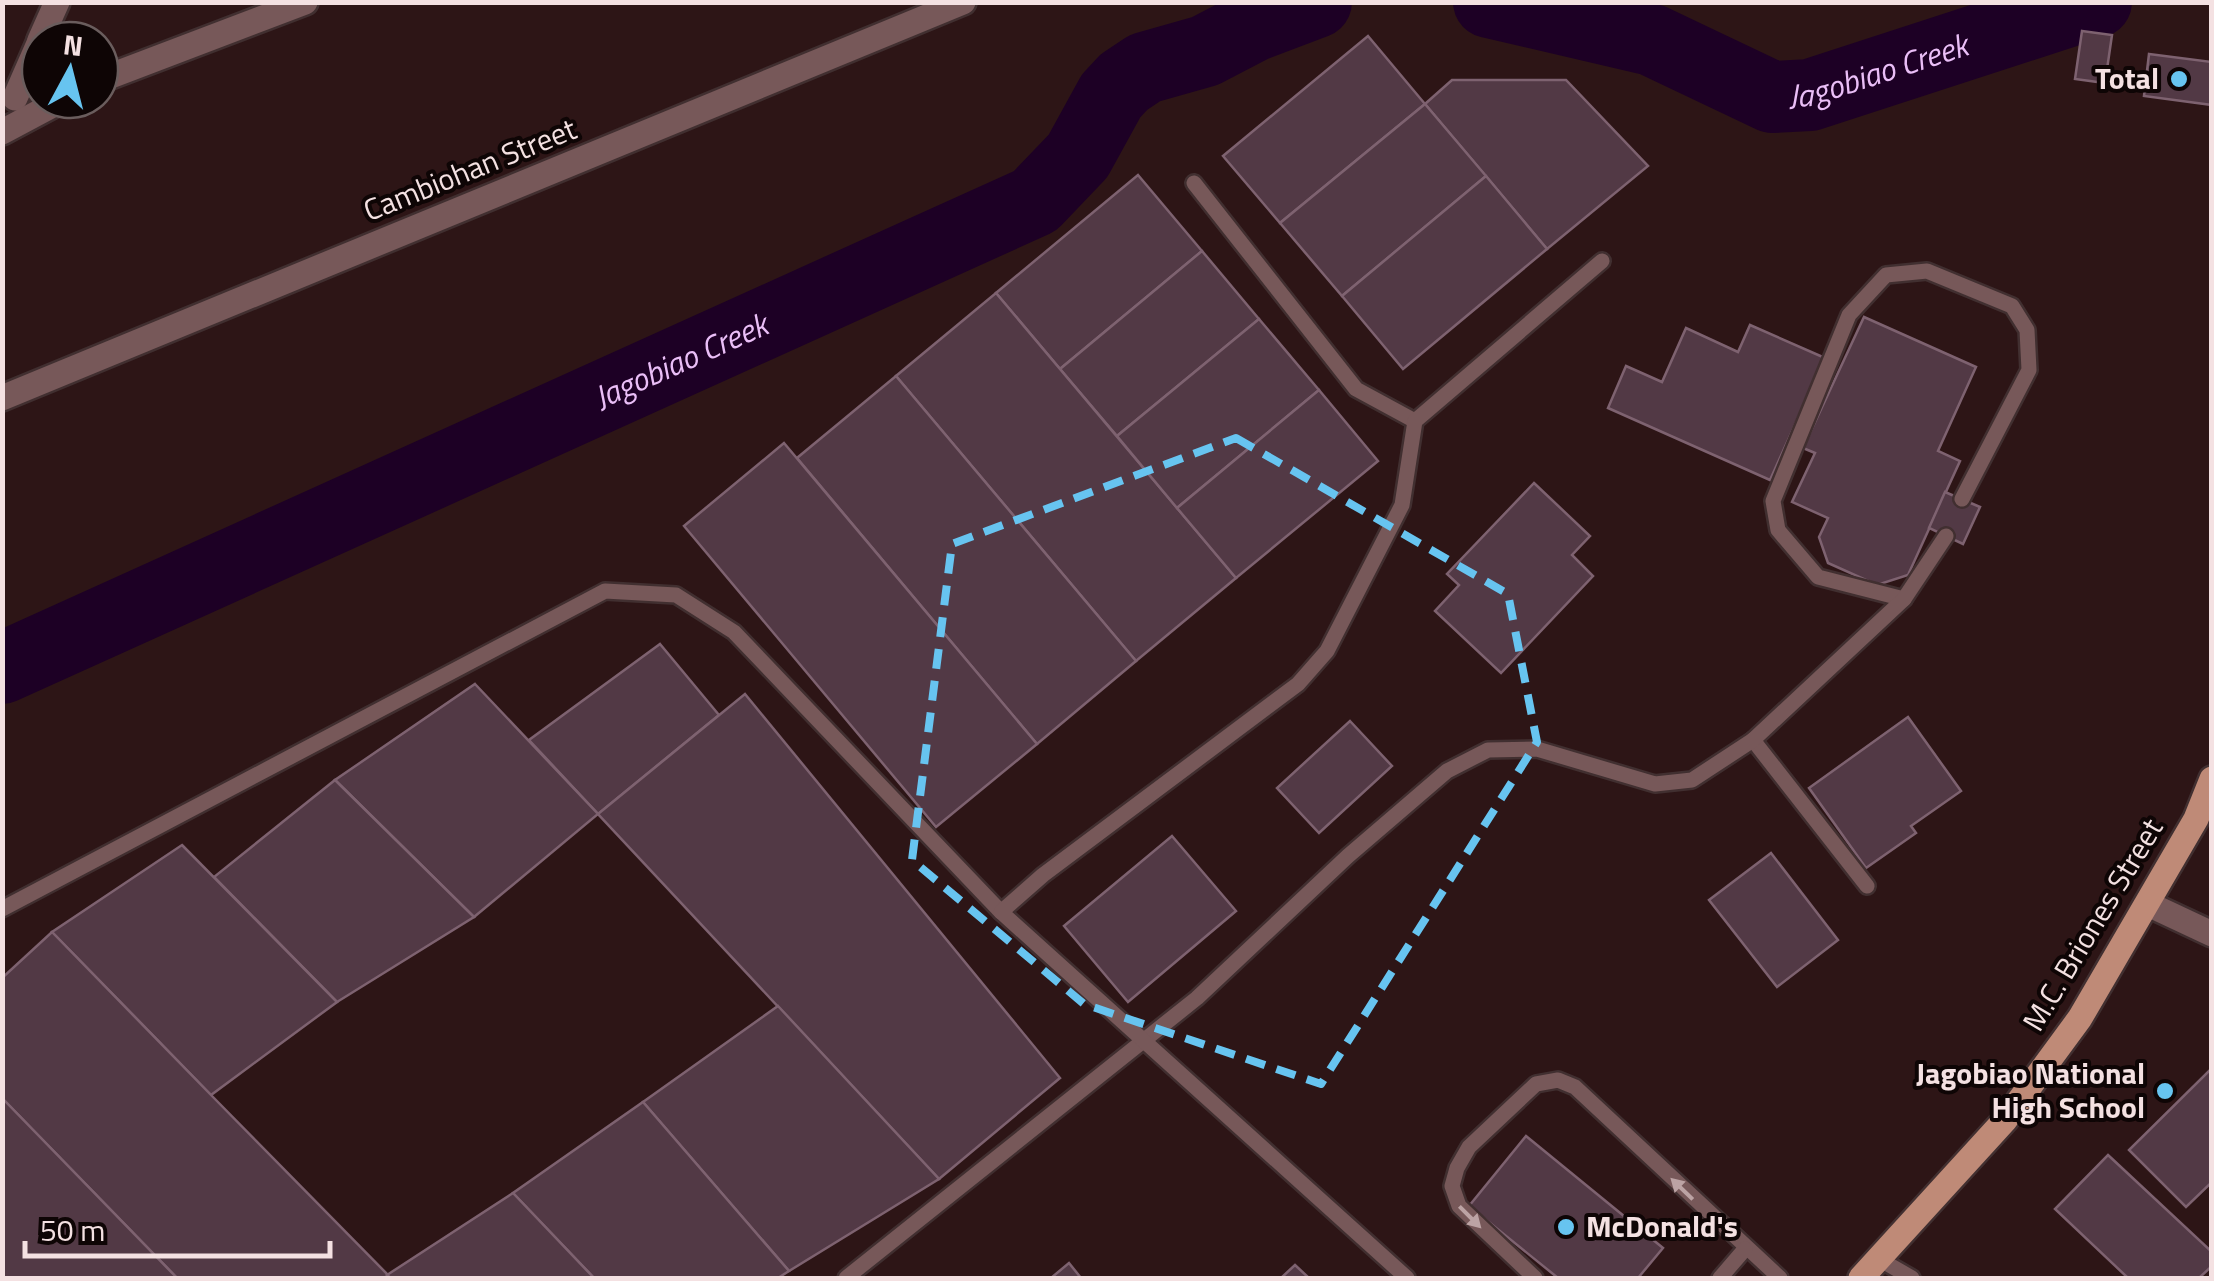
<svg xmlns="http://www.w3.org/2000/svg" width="2214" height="1281" viewBox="0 0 2214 1281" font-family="'Titillium Web',sans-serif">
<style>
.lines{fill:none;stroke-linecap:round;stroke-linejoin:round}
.river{stroke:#1d0025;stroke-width:72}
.building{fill:#523945;stroke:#7e6270;stroke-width:2.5}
.lane-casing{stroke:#412f30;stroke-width:20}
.street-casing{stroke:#412f30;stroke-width:30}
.secondary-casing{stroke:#412f30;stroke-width:30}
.primary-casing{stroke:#412f30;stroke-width:30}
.lane{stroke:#775859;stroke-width:15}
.street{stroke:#775859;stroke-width:25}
.secondary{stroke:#775859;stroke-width:25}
.primary{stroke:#bf8a77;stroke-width:25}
.oneway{fill:#bca3a4}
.marked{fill:none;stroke:#67c4f0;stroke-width:8;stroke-dasharray:20 12;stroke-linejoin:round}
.poi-dot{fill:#67c4f0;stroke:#0e0505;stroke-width:4}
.labels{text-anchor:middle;stroke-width:8;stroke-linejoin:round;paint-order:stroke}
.poi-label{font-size:30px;font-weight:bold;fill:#f4e1e2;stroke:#0e0505;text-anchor:end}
.street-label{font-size:30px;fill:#f4e1e2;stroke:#0e0505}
.water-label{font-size:32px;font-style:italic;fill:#eabef7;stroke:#0e0505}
</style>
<rect width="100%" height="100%" fill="#2d1516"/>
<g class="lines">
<g class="river">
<path id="s1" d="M1489 2 1652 40 1772 97 1810 95 2096 2"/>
<path id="s2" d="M2 668 1035 201 1078 156 1111 96 1124 82 1145 68 1205 51 1253 26 1316 2"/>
</g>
</g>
<g class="building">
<polygon points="2082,31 2112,35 2105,83 2075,79"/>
<polygon points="1368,36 1425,104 1280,223 1223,156"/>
<polygon points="2149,54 2212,62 2212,105 2144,96"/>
<polygon points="1452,80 1566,80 1648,166 1547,249 1425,104"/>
<polygon points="1425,104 1486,176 1342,296 1280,223"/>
<polygon points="1138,175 1202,251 1060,369 996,293"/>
<polygon points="1486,176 1547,249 1403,369 1342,296"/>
<polygon points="1202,251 1259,319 1117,436 1060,369"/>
<polygon points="996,293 1236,578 1136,661 896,376"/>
<polygon points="1864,317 1976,367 1938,451 1960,461 1908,575 1877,585 1828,563 1819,537 1828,518 1792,502 1815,453 1803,448"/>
<polygon points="1259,319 1319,390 1177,508 1117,436"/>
<polygon points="1750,325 1825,358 1770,480 1608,408 1626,366 1662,382 1686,328 1738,352"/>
<polygon points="896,376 1136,661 1037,744 797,458"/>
<polygon points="1319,390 1378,461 1236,578 1177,508"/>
<polygon points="784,443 1037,744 936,827 684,526"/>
<polygon points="1534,483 1590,536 1572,555 1593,576 1501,673 1435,611 1459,585 1447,574"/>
<polygon points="1945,492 1980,507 1963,544 1929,528"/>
<polygon points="660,644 719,715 598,814 529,740"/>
<polygon points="475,684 598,814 474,917 335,780"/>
<polygon points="745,694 1060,1078 939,1179 598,814"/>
<polygon points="1908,717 1961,791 1911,826 1916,833 1866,868 1809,788"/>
<polygon points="1350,721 1392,766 1319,833 1277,788"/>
<polygon points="335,780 474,917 337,1002 214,877"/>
<polygon points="1172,836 1236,911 1128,1002 1064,926"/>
<polygon points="182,845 337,1002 211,1095 52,932"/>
<polygon points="1771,853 1838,940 1777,987 1709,900"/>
<polygon points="52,932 211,1095 391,1278 177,1278 2,1098 2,978"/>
<polygon points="778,1006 939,1179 789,1271 643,1102"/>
<polygon points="2212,1068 2212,1182 2186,1207 2129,1150"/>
<polygon points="2,1098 177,1278 2,1278"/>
<polygon points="643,1102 789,1271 778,1278 594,1278 513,1193"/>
<polygon points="1526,1136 1663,1248 1638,1278 1558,1278 1469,1206"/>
<polygon points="2108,1155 2212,1252 2212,1266 2199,1278 2128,1278 2055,1209"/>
<polygon points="513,1193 594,1278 391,1278 387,1275"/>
<polygon points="1069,1263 1081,1278 1051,1278"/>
<polygon points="1295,1265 1309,1278 1281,1278"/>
</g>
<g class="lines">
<defs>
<g id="lane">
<polyline points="1194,183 1356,389 1415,421"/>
<polyline points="1904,599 1818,577 1778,530 1773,501 1849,315 1886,275 1927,271 2012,306 2027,330 2029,370 1962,499"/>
<polyline points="1753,740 1867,886"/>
<polyline points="2,909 605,591 676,595 734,632 1001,912"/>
<polyline points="1879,1259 1912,1278"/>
<polyline points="846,1278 1197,998 1348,856 1447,771 1488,750 1537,749 1655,784 1692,780 1753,740 1904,599 1946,536"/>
<polyline points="1407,1278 1001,912 1043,875 1298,684 1327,651 1402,505 1415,421 1602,261"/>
<polyline points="1535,1278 1459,1206 1452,1186 1457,1168 1469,1147 1536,1084 1558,1080 1575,1087 1780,1278"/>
<polyline points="1720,1278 1745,1249"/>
</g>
<g id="street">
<polyline points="40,40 57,2"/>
<polyline points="100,80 305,2"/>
<polyline points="15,98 40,41"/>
<polyline points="2,132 62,100"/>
<polyline points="2,398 963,2"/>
</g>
<polyline id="secondary" points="2148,904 2212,934"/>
<polyline id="primary" points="1861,1278 2005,1120 2080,1018 2196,819 2212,779"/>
</defs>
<use href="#lane" class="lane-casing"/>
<use href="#street" class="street-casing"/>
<use href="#secondary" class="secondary-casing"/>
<use href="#primary" class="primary-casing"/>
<use href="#lane" class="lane"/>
<use href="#street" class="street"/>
<use href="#secondary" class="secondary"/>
<use href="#primary" class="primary"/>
</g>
<defs><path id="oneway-solid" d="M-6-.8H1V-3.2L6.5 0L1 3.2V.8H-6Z" transform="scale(2.5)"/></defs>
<g class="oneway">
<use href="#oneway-solid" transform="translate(1682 1189) rotate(-136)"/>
<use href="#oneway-solid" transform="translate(1470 1217) rotate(45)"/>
</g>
<path class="marked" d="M1236 438 1508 594 1537 742 1321 1084 1084 1004 912 860 952 544Z"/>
<g class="poi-dot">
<circle cx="2179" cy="79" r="10"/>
<circle cx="2165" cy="1091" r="10"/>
<circle cx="1566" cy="1227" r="10"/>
</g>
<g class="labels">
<g class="poi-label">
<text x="2159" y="89">Total</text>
<text x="2145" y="1084">Jagobiao National<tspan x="2145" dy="34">High School</tspan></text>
<text x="1586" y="1237" text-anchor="start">McDonald's</text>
</g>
<g class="street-label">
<text transform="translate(470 170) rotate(-22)" y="10">Cambiohan Street</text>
<text transform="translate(2093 925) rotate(-59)" y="10">M.C. Briones Street</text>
</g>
<g class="water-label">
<text dy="11" stroke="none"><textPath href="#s1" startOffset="410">Jagobiao Creek</textPath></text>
<text dy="11" stroke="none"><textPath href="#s2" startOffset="745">Jagobiao Creek</textPath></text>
</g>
</g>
<rect width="2214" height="1281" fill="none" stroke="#f4e1e2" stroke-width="10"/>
<g transform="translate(70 70) rotate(7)"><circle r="48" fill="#0e0505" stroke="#6a5d5d" stroke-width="2.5"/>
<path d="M0-8L18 38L0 25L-18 38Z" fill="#67c4f0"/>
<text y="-15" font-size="28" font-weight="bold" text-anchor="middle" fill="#f4e1e2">N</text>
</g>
<path d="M25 1241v15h305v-15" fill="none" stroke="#f4e1e2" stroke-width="5"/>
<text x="40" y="1241" font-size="30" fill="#f4e1e2" stroke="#0e0505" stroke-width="8" paint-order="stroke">50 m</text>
</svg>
